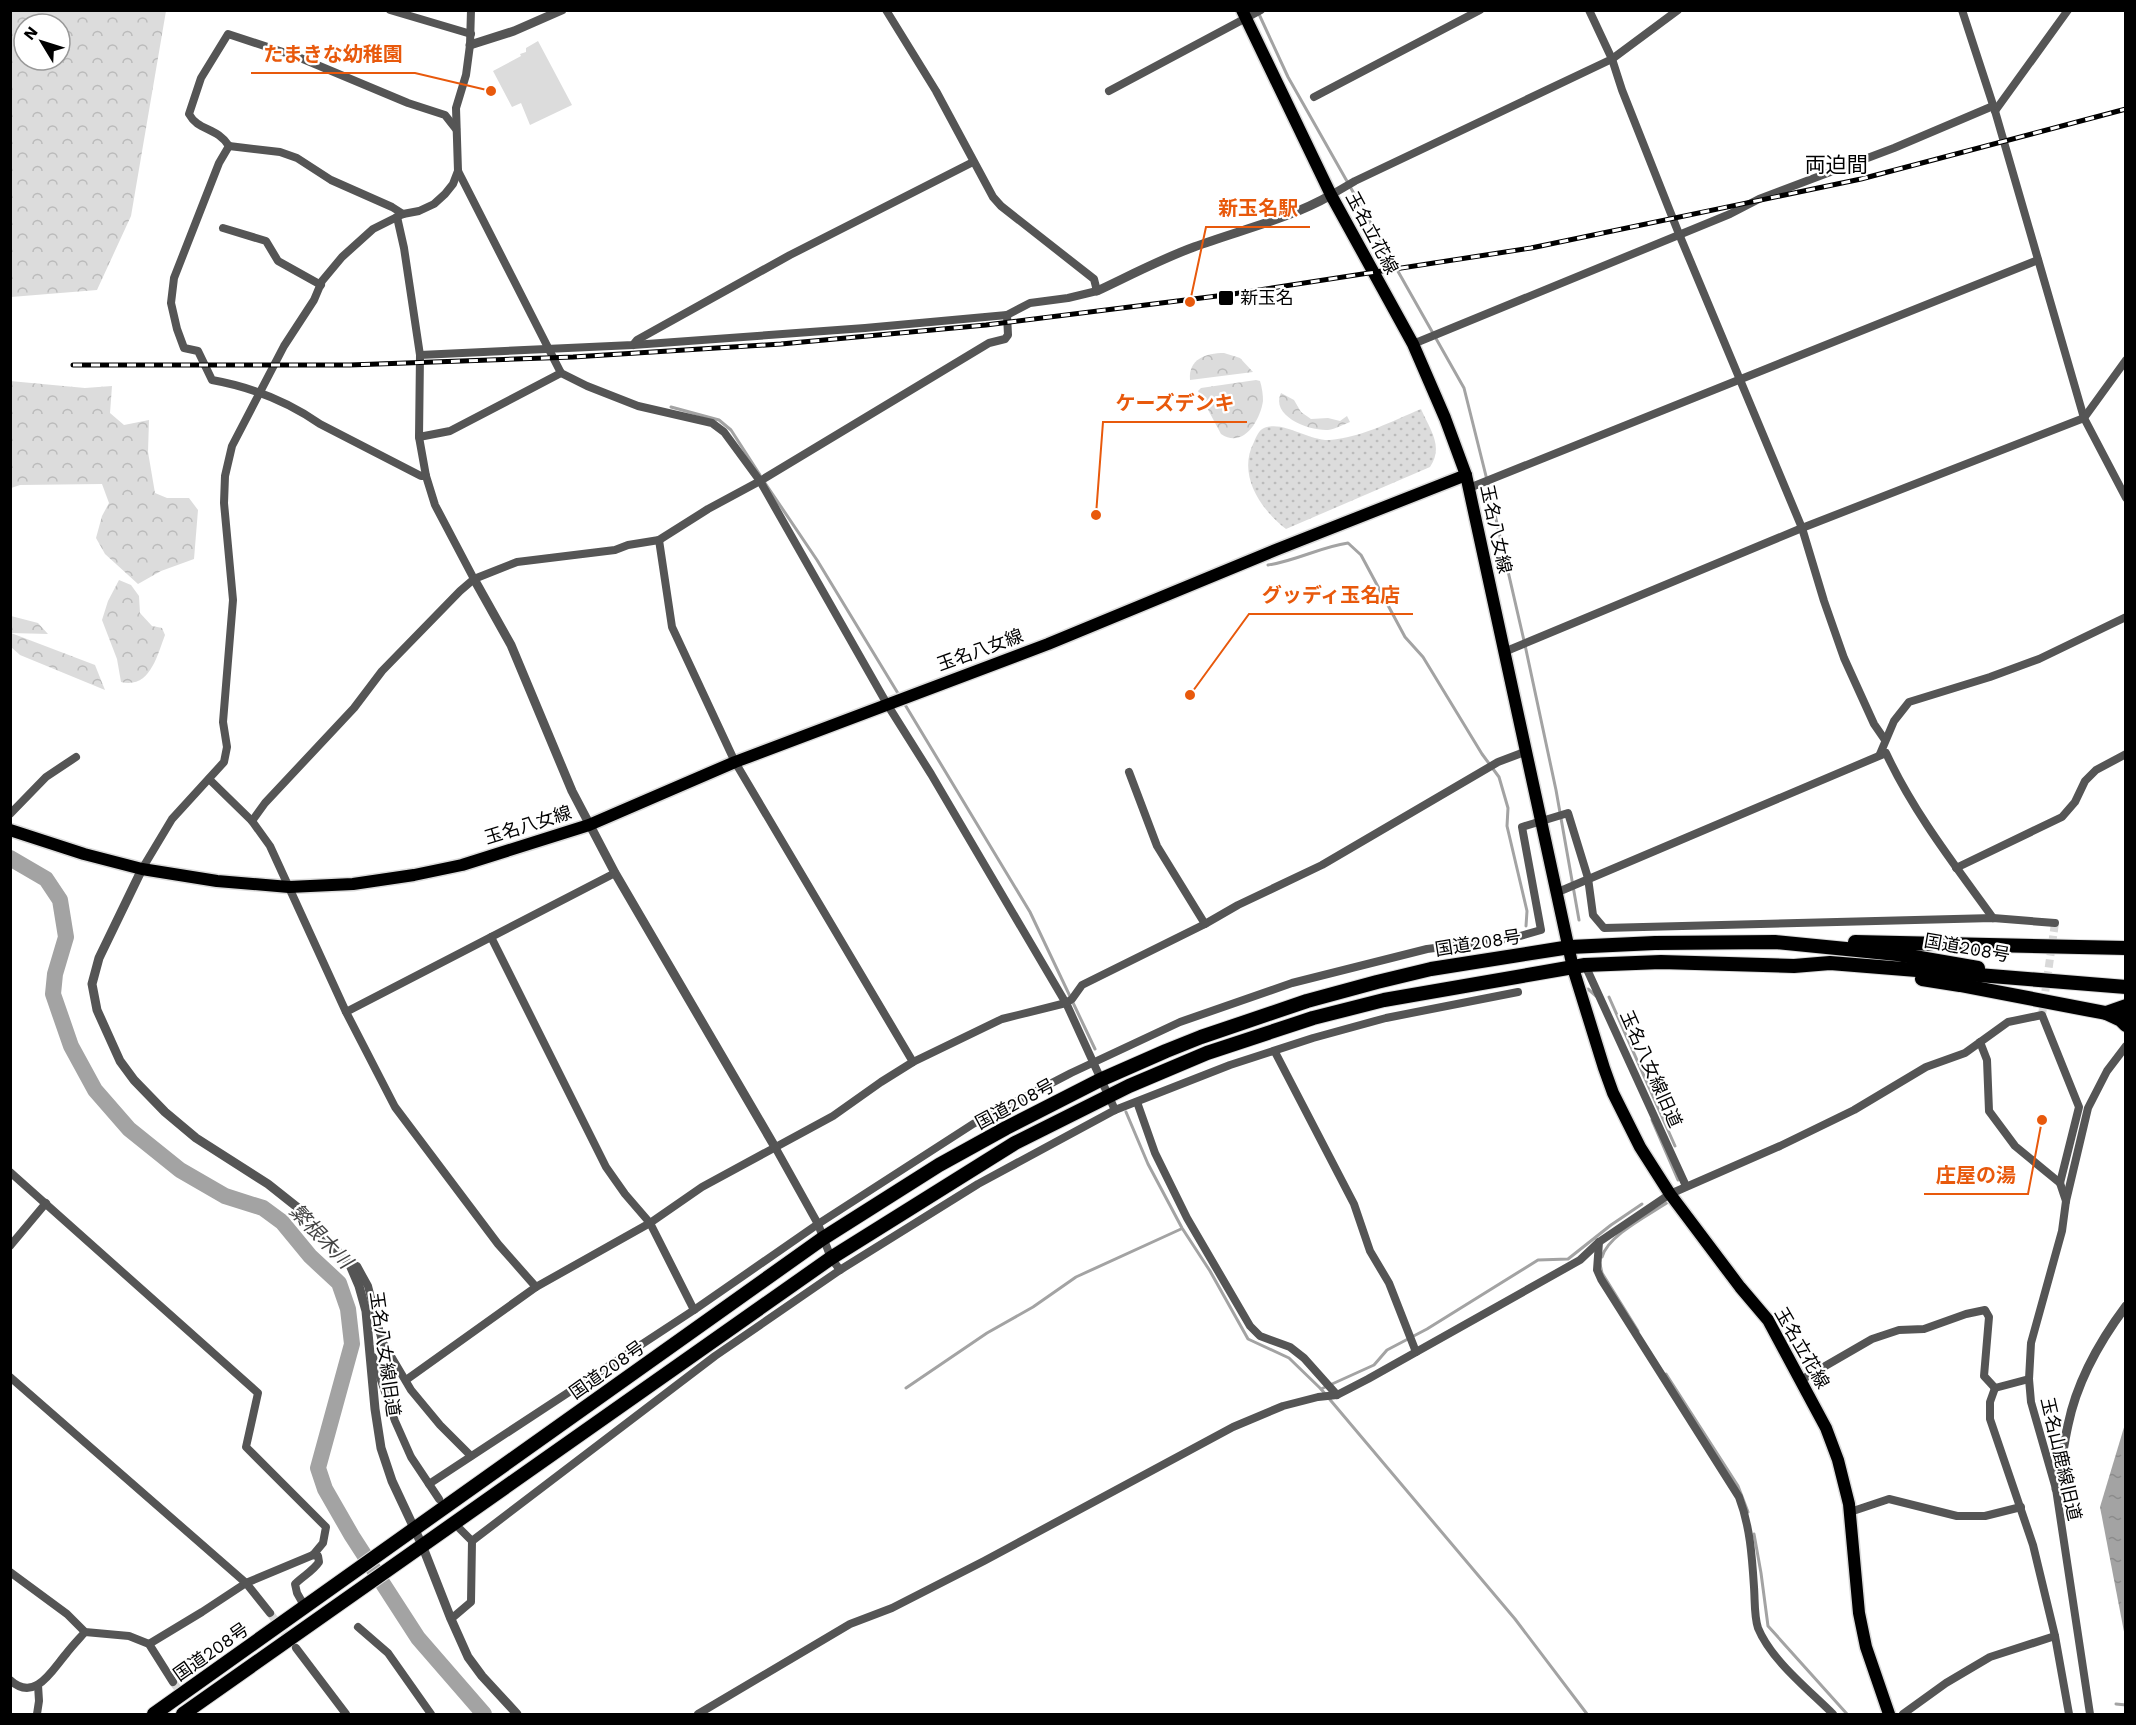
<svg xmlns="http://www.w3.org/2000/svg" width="2136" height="1725" viewBox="0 0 2136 1725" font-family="'Work Sans','Noto Sans JP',sans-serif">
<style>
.forest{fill:url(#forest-crowns);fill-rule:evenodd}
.park{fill:url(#park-dots)}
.pitch{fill:#dcdcdc}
.water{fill:url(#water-ripples)}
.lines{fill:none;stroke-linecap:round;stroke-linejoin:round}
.stream{stroke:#a3a3a3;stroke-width:3}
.river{stroke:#a3a3a3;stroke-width:16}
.minor-tunnel{stroke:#d9d9d9;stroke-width:8;stroke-dasharray:8 4;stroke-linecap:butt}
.primary-casing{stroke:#dbdbdb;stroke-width:15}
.trunk-casing{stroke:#dbdbdb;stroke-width:16}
.minor{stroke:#555;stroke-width:8}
.tertiary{stroke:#555;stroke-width:9}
.primary{stroke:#000;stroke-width:12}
.trunk{stroke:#000;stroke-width:14}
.rail-casing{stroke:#000;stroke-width:5}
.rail{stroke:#fff;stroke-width:3;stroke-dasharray:9;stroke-linecap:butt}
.poi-dot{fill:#000;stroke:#fff;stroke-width:2}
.labels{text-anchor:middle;stroke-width:4.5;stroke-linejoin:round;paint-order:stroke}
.street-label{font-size:18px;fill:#000;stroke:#fff}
.poi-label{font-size:18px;fill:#000;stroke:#fff;text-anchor:start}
.water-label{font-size:20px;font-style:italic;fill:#444;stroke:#fff}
.quarter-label{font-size:21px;fill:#000;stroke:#fff}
.leader{fill:none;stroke:#e8590c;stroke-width:2}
.callout-dot{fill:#e8590c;stroke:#fff;stroke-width:2}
.callout-label{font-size:20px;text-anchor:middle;font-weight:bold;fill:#e8590c;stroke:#fff;stroke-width:4.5;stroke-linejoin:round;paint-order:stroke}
</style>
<defs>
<pattern id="forest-crowns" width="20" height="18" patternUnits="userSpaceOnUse" patternTransform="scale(1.5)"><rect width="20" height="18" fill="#dcdcdc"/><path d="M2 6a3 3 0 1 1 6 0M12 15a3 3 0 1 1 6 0" fill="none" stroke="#bbb"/></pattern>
<pattern id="park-dots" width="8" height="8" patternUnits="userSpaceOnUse" patternTransform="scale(1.5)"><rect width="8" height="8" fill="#dcdcdc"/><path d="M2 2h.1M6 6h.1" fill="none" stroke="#bbb" stroke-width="1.8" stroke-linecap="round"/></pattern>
<pattern id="water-ripples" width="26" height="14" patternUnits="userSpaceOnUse" patternTransform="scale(1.5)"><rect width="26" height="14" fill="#a3a3a3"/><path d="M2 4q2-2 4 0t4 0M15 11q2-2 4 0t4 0" fill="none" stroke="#8b8b8b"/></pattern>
</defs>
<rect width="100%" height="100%" fill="#fff"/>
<g class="forest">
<path d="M11 10 166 11 131 216 97 290 11 297ZM24 24H60V60H24Z"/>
<path d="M1224 353 1240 358 1253 372 1190 380C1188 359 1206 353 1224 353Z"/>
<path d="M1256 380 1260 381C1262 388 1263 394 1263 401 1260 421 1243 449 1221 434L1198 391 1201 388Z"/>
<polygon points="10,381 85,388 112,386 110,413 124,425 149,420 148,452 155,493 167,498 189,498 198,510 194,559 161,571 138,584 105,554 96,538 102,516 109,503 102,484 20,485 11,488"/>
<path d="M1281 393 1294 400 1301 412 1311 419 1328 418 1340 421 1347 416 1350 422C1342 425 1336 429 1328 430 1309 431 1270 416 1281 393Z"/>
<path d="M119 580 131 585 139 596 140 613 152 626 162 628 165 635C157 656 150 689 121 682L117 659 102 620 108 601Z"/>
<polygon points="11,616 38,623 48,634 11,633 95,665 105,690 20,655 11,647"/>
</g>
<path class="park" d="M1421 409C1430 430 1444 446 1430 467L1286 529C1260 509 1237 474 1254 442 1256 437 1259 430 1264 428 1283 420 1309 441 1330 440 1363 437 1392 421 1421 409Z"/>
<polygon class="pitch" points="538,41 572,105 530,125 521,103 512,107 493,71 521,56 520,54 526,52 526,48"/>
<polygon class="water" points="2125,1424 2125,1637 2100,1507"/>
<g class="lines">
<g class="stream">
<polyline points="1258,12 1288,77 1464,388 1487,480 1525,645 1556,790 1579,920"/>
<polyline points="671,407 719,420 731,430 760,475"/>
<polyline points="765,483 817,560 899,695"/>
<path d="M1268 565C1296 561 1320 547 1348 543L1361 555 1405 637 1423 657 1482 754 1499 777 1508 808 1507 826 1527 911 1526 926"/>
<polyline points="904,703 1030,912 1095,1049"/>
<polyline points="1588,989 1596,996"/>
<polyline points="1609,997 1675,1146"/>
<polyline points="1126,1112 1148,1164 1182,1228 1210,1271 1248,1339 1289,1358 1321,1389 1515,1619 1587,1714"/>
<polyline points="1652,1120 1678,1180"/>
<path d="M1602 1257C1608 1235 1649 1215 1668 1202"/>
<polyline points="1600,1264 1602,1273 1638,1331"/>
<polyline points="1666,1374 1738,1486 1748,1512"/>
<polyline points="906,1388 987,1333 1033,1307 1076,1277 1181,1229"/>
<polyline points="1321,1389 1374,1365 1387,1350 1427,1329 1538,1260 1568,1259 1611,1225 1642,1204"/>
<polyline points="1754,1534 1761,1573 1768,1626 1847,1714"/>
<polyline points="2116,1704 2126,1705"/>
</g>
<polyline class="river" points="10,858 46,879 60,900 66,937 55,974 53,994 71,1046 95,1090 129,1129 180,1170 225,1196 263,1208 282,1222 310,1256 339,1283 348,1309 352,1344 318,1468 325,1489 352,1536 418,1638 484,1714"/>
<g class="minor-tunnel">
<polyline points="2042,1015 2055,923"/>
<polyline points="270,1613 291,1642"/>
<polyline points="173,1682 197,1714"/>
</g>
<defs>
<g id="primary">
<polyline points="1242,10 1331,195 1413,344 1445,418 1466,475 1573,968 1604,1068 1613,1093 1640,1147 1670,1194 1740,1287 1768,1320 1826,1428 1838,1460 1849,1504 1859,1613 1866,1647 1889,1714"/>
<polyline points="10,830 84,854 142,869 217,881 289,887 353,884 414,875 462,865 589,825 735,762 1048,644 1278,549 1466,475"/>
</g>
<g id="trunk">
<polyline points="1855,942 2126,948"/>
<polyline points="1922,979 1960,985 2106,1013 2121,1020 2126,1025"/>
<polyline points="2106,1013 2126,1006"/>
<polyline points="154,1714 822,1239 939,1165 1006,1128 1100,1080 1166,1051 1201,1037 1307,1001 1377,982 1431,969 1570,947 1655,943 1775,942 1897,954 1978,968"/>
<polyline points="183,1714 831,1258 1015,1143 1129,1086 1207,1053 1313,1018 1384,1000 1585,965 1661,962 1794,966 1830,963 2126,987"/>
</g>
</defs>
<use href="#primary" class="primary-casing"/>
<use href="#trunk" class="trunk-casing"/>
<g class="minor">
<polyline points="390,10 471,34"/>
<polyline points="471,10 470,45 466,75 456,108 458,171 561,373 587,386 638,406 712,423 724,432 760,481 887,704 931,774 1067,1005 1115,1110"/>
<polyline points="1589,10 1612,59 1622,90 1679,234 1802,528 1824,601 1844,658 1874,724 1885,740"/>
<polyline points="1962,10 1995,111 2084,418 2126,498"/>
<polyline points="1109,91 1261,10"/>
<polyline points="1314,97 1480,10"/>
<polyline points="1995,111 2068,10"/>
<path d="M229 146 219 163 174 278 171 303 177 329 184 348 198 351 212 380C251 387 287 401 320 424L421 476H426"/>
<path d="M229 146C217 127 198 131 189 114L201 78 228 34 298 57 408 103 445 115 456 129"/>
<polyline points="229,146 280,152 297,158 331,180 392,207 403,214"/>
<polyline points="1331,195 1355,181 1612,59 1678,10"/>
<polyline points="397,217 404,248 420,355 419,437 426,476 435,505 474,579"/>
<polyline points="223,228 266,241 278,261 321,285"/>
<polyline points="1413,344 1730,214 1759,199 1894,148 1993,106"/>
<polyline points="633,345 637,340 790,255 973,162"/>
<polyline points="420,355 633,345 865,328 1007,315 1030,303 1068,298 1097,291 1094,279 1001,206 993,197 936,91 886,10"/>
<polyline points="419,437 450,431 561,373"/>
<polyline points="1469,488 2038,260"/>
<polyline points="659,540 672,627 735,762 913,1062"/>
<polyline points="1504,652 1802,528 2084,418 2126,360"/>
<polyline points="1880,754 1894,721 1909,702 1990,677 2039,659 2126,617"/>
<polyline points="209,779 252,821 270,846 346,1012 395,1107 498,1244 536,1287"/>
<polyline points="10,814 46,777 76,757"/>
<polyline points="252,821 265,803 354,708 382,671 460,591 474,579 517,562 615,550 628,545 659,540 708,509 760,481 989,343 1005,339 1008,335 1007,315"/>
<polyline points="1956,868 2062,817 2075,802 2085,781 2096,770 2126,754"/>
<polyline points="142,869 172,819 224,762 227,747 223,722 233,600 224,503 225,476 232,446 284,346 314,300 322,281 342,257 373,229 403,214 419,211 434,204 445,194 453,184 458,171"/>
<path d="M1558 892 1886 753C1914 813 1954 864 1993 918"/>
<polyline points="1205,924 1238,905 1322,865 1498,762 1527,751"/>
<polyline points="491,937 606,1167 625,1194 650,1223 694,1310"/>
<polyline points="1585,965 1686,1186"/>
<polyline points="346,1012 615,873"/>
<polyline points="1980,1042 1987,1060 1989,1111 2015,1146 2060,1183"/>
<polyline points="1275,1052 1354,1204 1370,1251 1389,1283 1416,1352"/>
<polyline points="1137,1102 1155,1153 1187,1218 1250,1326 1260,1336 1290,1347 1304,1358 1337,1395"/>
<polyline points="775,1147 818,1224 831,1258 840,1270"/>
<polyline points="10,1172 258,1393 246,1447 326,1527 323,1543 313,1555 246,1583 202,1612 149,1644"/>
<path d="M1599 1242 1597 1270 1601 1279 1739 1497C1750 1526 1752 1556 1754 1587 1755 1600 1754 1616 1758 1628 1771 1660 1809 1690 1833 1714"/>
<polyline points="10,1246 46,1203"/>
<polyline points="350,1265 357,1266 368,1286 382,1341 411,1390 440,1425 471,1456"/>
<polyline points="373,1357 395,1421 411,1457 439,1499"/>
<polyline points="10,1377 246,1583 270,1613"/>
<polyline points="406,1380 536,1287 650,1223 702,1187 833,1116 881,1082 913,1062 1002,1019 1066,1003 1072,999 1082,985 1205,924 1157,846 1129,772"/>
<polyline points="1801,1380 1872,1339 1899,1330 1924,1329 1966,1314 1985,1310 1989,1317 1984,1376 1995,1388"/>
<polyline points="1995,1388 1990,1402 1990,1419 2033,1545 2055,1636 2069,1714"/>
<polyline points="1995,1388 2029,1379"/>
<polyline points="429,1484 694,1310 818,1224 973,1124 1071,1073 1180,1022 1292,983 1427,949 1513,938 1541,930 1522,827 1568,813 1588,878 1593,915 1604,928 1993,918 2055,923"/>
<polyline points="1850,1512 1889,1499 1957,1516 1985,1516 2021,1507"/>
<polyline points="472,1541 715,1356 840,1270 978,1184 1115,1110 1230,1065 1313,1038 1386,1018 1518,992"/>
<polyline points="10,1572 67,1614 85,1632 129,1636 149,1644 173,1682"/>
<path d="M305 1607 297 1593 295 1584C303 1576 313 1571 319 1562L318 1556 313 1555"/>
<polyline points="451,1619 471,1602 472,1541 460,1529"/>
<polyline points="358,1627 388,1653 431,1714"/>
<polyline points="296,1648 346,1714"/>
<path d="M10 1680C35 1703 52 1670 66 1654 72 1646 79 1639 85 1632"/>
<polyline points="37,1714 39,1701 38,1685"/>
<polyline points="698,1714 850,1624 892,1608 984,1561 1233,1427 1283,1406 1318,1397 1337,1395 1368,1379 1580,1260 1599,1242 1670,1194 1780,1146 1854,1110 1926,1067 1965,1053 2008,1022 2042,1015 2079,1107 2060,1183 2066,1201"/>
<polyline points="1903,1714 1946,1683 1990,1657 2055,1636"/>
<polyline points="2090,1714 2056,1489 2031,1402 2029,1379 2031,1343 2062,1231 2066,1201 2088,1108 2107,1071 2126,1046"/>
</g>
<g class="tertiary">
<polyline points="470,45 514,31 562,10"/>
<path d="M1097 291C1129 276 1161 259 1194 247 1240 230 1289 219 1331 195"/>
<polyline points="474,579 511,645 572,791 615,873 775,1147"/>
<polyline points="142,869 99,958 92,984 97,1010 120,1061 134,1080 165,1112 196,1138 268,1184 302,1211 350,1265 359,1286 366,1311 375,1409 381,1448 392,1481 422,1545 451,1619 468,1657 482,1676 517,1714"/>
<path d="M2056 1489C2061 1468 2063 1447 2068 1425 2077 1381 2099 1342 2126 1306"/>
</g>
<use href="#primary" class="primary"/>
<use href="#trunk" class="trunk"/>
<defs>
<polyline id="rail" points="73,365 350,365 573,357 781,344 986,325 1233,294 1531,248 1861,179 2126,109"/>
</defs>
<use href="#rail" class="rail-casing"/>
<use href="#rail" class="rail"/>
</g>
<rect class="poi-dot" x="1218" y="290" width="16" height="16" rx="3"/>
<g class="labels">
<g class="street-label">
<text transform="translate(1372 233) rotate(62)" y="6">玉名立花線</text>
<text transform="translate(1496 529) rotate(78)" y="6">玉名八女線</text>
<text transform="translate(980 650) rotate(-20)" y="6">玉名八女線</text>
<text transform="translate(528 825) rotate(-17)" y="6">玉名八女線</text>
<text transform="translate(1478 943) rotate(-9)" y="6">国道208号</text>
<text transform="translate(1967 948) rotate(10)" y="6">国道208号</text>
<text transform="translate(1651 1069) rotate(66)" y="6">玉名八女線旧道</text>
<text transform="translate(1015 1104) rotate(-28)" y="6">国道208号</text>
<text transform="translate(1802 1348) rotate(60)" y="6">玉名立花線</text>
<text transform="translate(385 1354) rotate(82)" y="6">玉名八女線旧道</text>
<text transform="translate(607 1370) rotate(-35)" y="6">国道208号</text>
<text transform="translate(2061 1459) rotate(77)" y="6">玉名山鹿線旧道</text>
<text transform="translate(211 1652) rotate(-35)" y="6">国道208号</text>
</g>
<g class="poi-label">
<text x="1240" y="304">新玉名</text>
</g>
<g class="water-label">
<text transform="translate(321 1236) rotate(46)" y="7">繁根木川</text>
</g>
<g class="quarter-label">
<text x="1836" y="172">両迫間</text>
</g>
</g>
<path class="leader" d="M491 91L415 73H251M1190 302L1206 227H1310M1096 515L1103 422H1247M1190 695L1249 614H1413M2042 1120L2028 1194H1924"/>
<g class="callout-dot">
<circle cx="491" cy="91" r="6"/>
<circle cx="1190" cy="302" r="6"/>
<circle cx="1096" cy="515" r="6"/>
<circle cx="1190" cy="695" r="6"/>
<circle cx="2042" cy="1120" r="6"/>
</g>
<g class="callout-label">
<text x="333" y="61">たまきな幼稚園</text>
<text x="1258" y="215">新玉名駅</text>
<text x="1175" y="410">ケーズデンキ</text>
<text x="1331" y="602">グッディ玉名店</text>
<text x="1976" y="1182">庄屋の湯</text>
</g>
<rect width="2136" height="1725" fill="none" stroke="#000000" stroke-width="24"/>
<g transform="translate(42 42) rotate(308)"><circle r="28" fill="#ffffff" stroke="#999999" stroke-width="1.5"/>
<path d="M0-4.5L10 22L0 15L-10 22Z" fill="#000000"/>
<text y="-9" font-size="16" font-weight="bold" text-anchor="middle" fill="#000000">N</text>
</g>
</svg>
